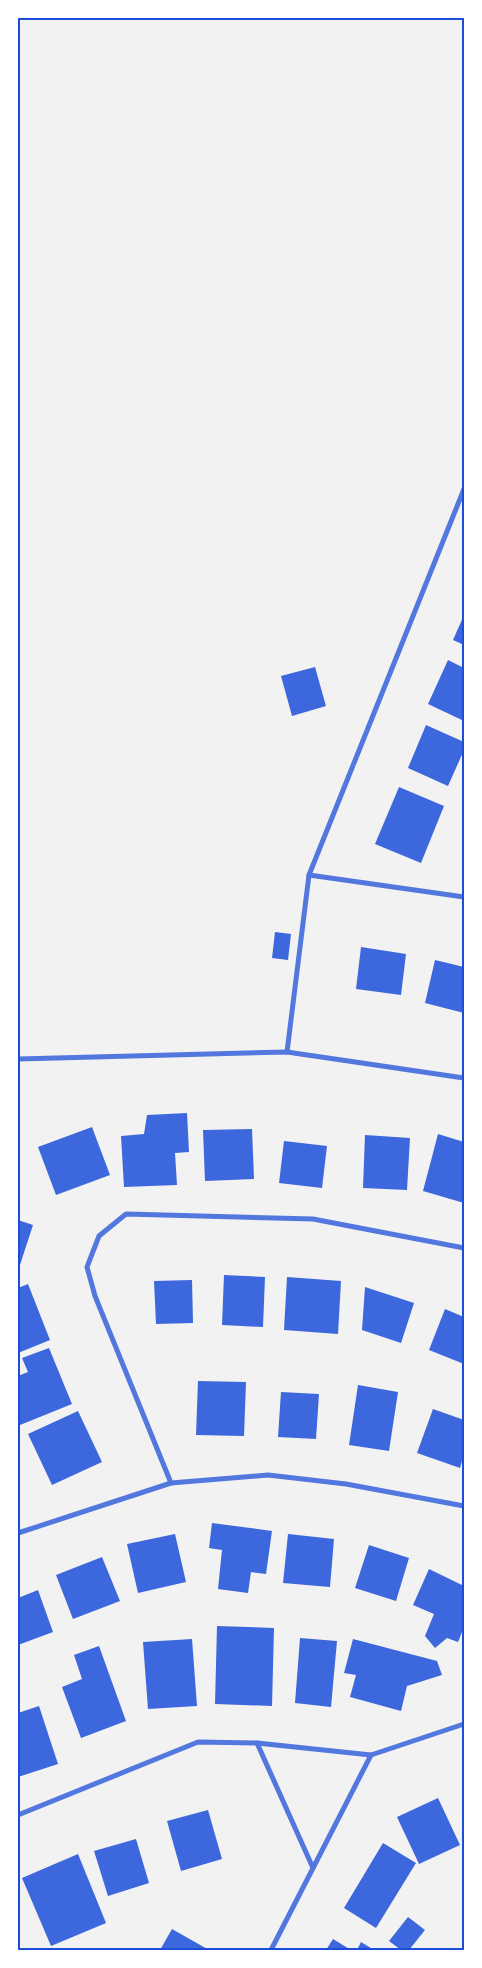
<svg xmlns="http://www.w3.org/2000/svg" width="482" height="1968" viewBox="0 0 482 1968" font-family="Quicksand,sans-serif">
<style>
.building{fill:#3d67dc}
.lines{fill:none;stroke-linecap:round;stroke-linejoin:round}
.minor{stroke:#5277de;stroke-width:5}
.neatline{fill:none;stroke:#1d4ed8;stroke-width:2}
</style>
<rect width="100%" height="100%" fill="#f2f2f2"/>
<g class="building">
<polygon points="464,615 464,645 453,640"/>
<polygon points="448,660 464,668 464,721 428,704"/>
<polygon points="315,667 326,706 292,716 281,676"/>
<polygon points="426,725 464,742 464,750 448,786 408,768"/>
<polygon points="399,787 444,806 421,863 375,844"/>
<polygon points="275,932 291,934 288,960 272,958"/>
<polygon points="361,947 406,954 401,995 356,989"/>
<polygon points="435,960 464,967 464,1013 425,1003"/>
<polygon points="187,1113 189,1152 175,1153 177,1185 124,1187 121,1136 144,1134 147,1115"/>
<polygon points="92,1127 110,1175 56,1195 38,1147"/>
<polygon points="252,1129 254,1179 205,1181 203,1130"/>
<polygon points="438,1134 464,1142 464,1203 423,1191"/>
<polygon points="365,1135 410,1138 407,1190 363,1188"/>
<polygon points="284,1141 327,1146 322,1188 279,1183"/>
<polygon points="18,1220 33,1225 18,1271"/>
<polygon points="224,1275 265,1277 263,1327 222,1325"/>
<polygon points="287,1277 341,1281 338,1334 284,1330"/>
<polygon points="192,1280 193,1323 156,1324 154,1281"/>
<polygon points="28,1284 50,1340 18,1353 18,1288"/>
<polygon points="365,1287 414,1303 401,1343 362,1330"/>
<polygon points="445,1309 464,1317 464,1364 429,1350"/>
<polygon points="49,1348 72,1404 20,1425 18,1418 18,1376 28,1372 22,1358"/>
<polygon points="198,1381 246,1382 244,1436 196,1435"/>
<polygon points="358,1385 398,1392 389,1451 349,1445"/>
<polygon points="281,1392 319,1394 316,1439 278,1437"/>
<polygon points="433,1409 464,1420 464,1454 460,1468 417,1453"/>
<polygon points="78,1411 102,1462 52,1485 28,1434"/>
<polygon points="212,1523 272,1531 266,1574 251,1572 248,1593 218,1589 222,1550 209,1548"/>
<polygon points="175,1534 186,1582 138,1593 127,1544"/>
<polygon points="288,1534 334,1539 330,1587 283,1583"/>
<polygon points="369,1545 409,1558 396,1601 355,1588"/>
<polygon points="102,1557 120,1601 73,1619 56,1575"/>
<polygon points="429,1569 464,1586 464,1627 458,1642 447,1638 435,1648 425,1636 434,1614 413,1605"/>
<polygon points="38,1590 53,1632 18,1645 18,1598"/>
<polygon points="217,1626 274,1628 272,1706 215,1704"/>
<polygon points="300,1638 337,1641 331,1707 295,1703"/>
<polygon points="192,1639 197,1706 148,1709 143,1642"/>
<polygon points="353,1639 437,1661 442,1675 407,1686 401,1711 350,1697 356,1675 344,1673"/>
<polygon points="99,1646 126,1721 81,1738 62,1687 82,1679 74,1655"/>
<polygon points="39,1706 58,1764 18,1777 18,1713"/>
<polygon points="438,1798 460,1845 419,1864 397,1817"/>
<polygon points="208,1810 222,1859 181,1871 167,1821"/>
<polygon points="136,1839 149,1883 108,1896 94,1851"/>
<polygon points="383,1843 416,1863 376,1928 344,1908"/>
<polygon points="78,1854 106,1923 51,1946 22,1878"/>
<polygon points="408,1917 425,1930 409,1950 401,1950 389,1941"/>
<polygon points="172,1929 209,1950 160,1950"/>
<polygon points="333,1939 351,1950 326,1950"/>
<polygon points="361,1942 374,1950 357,1950"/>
</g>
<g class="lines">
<g class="minor">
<polyline points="309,875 464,897"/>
<polyline points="287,1052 309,875 464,489"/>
<polyline points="18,1059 287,1052 464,1078"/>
<polyline points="171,1483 95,1296 87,1267 99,1236 126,1214 313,1219 464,1248"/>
<polyline points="18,1533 171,1483 268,1475 346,1484 464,1506"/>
<polyline points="257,1743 313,1868"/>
<polyline points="18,1815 198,1742 257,1743 371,1755 464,1724"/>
<polyline points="271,1950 371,1755"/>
</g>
</g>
<rect width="482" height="1968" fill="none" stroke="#ffffff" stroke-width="38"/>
<rect x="19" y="19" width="444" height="1930" class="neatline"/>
</svg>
